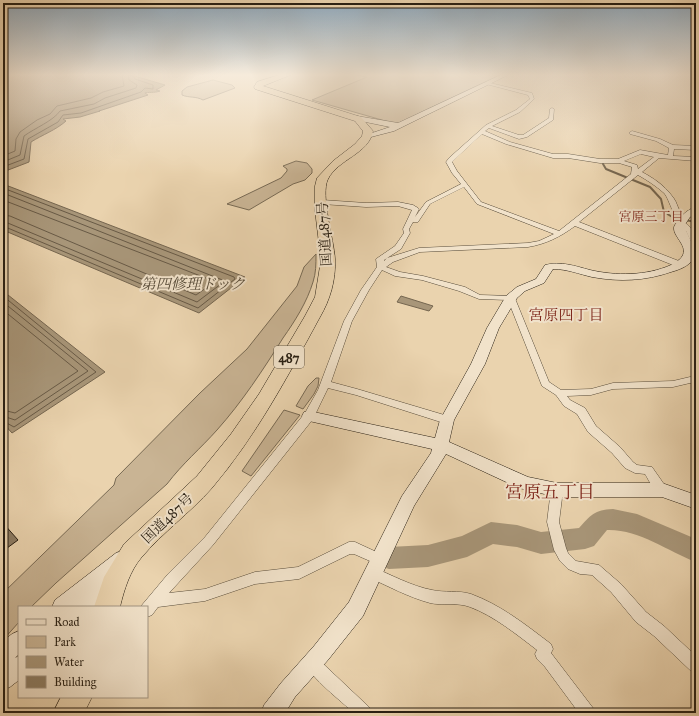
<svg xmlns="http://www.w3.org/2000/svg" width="699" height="716" viewBox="0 0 699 716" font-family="'IM FELL Great Primer','Noto Serif JP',serif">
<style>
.green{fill:#c9b494;stroke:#786a54}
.water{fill:#a89679;stroke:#756650}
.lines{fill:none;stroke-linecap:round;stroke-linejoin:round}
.shore{stroke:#685a46;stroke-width:1}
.stream{stroke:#756650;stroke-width:2}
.river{fill:#a89679;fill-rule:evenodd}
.building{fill:#8d7d64;stroke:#281f13}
.street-casing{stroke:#584c3a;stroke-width:1}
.secondary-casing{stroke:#281f13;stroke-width:1}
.highway-casing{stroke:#281f13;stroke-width:1}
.street{fill:#f1e2ca;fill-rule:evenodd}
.secondary{fill:#f1e2ca;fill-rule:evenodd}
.highway{fill:#ead3ae;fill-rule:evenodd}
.labels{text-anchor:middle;stroke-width:4;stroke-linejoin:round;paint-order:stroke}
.far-neighbourhood-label{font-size:13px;fill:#7a1f14;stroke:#f1e2ca}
.shield{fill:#f1e2ca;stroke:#645a4a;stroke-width:1}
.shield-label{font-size:13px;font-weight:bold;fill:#281f13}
.street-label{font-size:14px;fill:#281f13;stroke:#f1e2ca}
.water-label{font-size:15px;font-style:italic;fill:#554937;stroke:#f1e2ca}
.neighbourhood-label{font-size:15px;fill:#7a1f14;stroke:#f1e2ca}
.near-neighbourhood-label{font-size:18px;fill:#7a1f14;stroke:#f1e2ca}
</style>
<rect width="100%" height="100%" fill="#ead3ae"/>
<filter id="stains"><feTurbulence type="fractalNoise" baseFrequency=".005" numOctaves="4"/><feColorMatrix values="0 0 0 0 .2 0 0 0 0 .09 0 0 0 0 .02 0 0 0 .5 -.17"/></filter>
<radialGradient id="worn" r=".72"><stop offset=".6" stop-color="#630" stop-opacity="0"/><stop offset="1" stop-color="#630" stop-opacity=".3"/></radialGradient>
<g class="green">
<polygon points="352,74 502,74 396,124 312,100 367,77"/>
<path d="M213 80 232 85 235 88 203 100C196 96 189 98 182 95V91L187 87Z"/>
<polygon points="296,161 307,163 312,169 312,173 305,180 293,184 249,210 227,204 281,178 287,171 287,169 283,166"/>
<path d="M316 254C316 264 316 273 313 282 307 302 295 321 283 338 263 370 242 402 217 430 201 448 182 464 167 484L56 583 31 607H19V622L3 640V593L114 485 116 478 200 393 247 349 297 286 304 267Z"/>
<polygon points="316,378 319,378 318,386 314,394 303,409 296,406 308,386"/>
<polygon points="284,410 300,415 251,476 242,471"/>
</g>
<g class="water">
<path d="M3 74H128L165 85 156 90 160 91C155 93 147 92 145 93L148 95 99 111H100L80 117 63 119 66 121C56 130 42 135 31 142L29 162 3 172Z"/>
<polygon points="3,184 245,277 199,313 3,230"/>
<polygon points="3,291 105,372 12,433 3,423"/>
<polygon points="401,296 433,306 429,311 397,302"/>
</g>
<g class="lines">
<g class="shore">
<polyline points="3,156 15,151 16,139 20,132 37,120 50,114 57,106 91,98 103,92 124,86 122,74"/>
<path d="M3 162 20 155 24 136C35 128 53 121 60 111L94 104 105 98 136 88 137 85 129 80 128 74"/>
<polyline points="3,167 24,159 28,139 58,122 63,115 81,113 141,92 145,88 153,89 153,85 135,79 133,74"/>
<polyline points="3,188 234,277 235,279 198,308 3,226"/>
<polyline points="3,193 225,281 197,302 3,221"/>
<polyline points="3,200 211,280 213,283 196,295 10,216 3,215"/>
<polyline points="3,296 96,372 14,427 3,421"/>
<polyline points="3,302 88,371 15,420 3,416"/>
<polyline points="3,310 78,371 15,413 3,410"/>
</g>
<polyline class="stream" points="603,164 606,169 650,187 661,199 664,212 674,218 696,222"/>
<path class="river" d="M613 509 637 514 696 539V562C667 551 639 529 607 530L594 546 585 549 541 554 517 547 493 544 467 557 428 567 389 569 380 566 377 558 380 550 389 547 428 545 462 536 491 522 517 525 541 532 579 528C591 515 594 510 613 509Z"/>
</g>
<polygon class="building" points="3,523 18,540 3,551"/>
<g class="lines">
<defs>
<g id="street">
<path d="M486 82 532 93 534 99 520 112 492 126 519 135H523L549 118 550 109 552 108 554 109 553 120 527 137 519 139 489 128 485 131 510 142 553 154H568L600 159H618L640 150 668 155 669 148 656 141 630 134 629 133 632 131 660 139 673 145 696 146V150L674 149 673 156 696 157V161L659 158 642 172C653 178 664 185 672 196 679 204 676 210 686 217V219C672 221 671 201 664 193 656 186 647 180 638 175L579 222 684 263V267H678L575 226C560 237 546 244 528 247L420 252 393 262 386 267 400 272 423 276 465 287 480 295 514 296 549 382 561 390 591 389 613 383 673 381 690 377 696 378V384L690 383 673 387 613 389 591 395 567 396 570 400 585 408 596 426 620 447 633 462 637 465 652 467 666 487 668 490 666 493C656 497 650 482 645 474L635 473 625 468 612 453 588 432 577 414 564 406 556 395 542 386 508 300 479 299 459 291 422 280 395 276 382 270 369 290 352 321 331 382 357 389 451 417 452 420 451 423 447 424 356 395 328 388 313 419 213 545 169 593 205 589 255 572 298 567 349 542H355L383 555 385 559 383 563 379 565 354 554H350L299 579 255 584 205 601 158 607 152 615 147 617V607H142V605L168 574 205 537 305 413 318 390 344 321 361 290 377 267 376 259 395 246 404 233 403 229 412 210 398 206 366 207 322 204 319 202 322 200 366 203 398 202 413 205 418 208 419 209 415 217 426 202 461 184 452 173 446 162 449 158 486 125 516 110 530 99 528 95 486 84ZM482 134 506 144 553 158H568L600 163H619L632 167 631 174 559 231 481 202 457 171 452 162ZM641 154 654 157 638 169 637 165 624 161ZM464 187 477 204 554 234 539 241 528 243 419 248 387 258 384 261V260L401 249 410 233 409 229 413 222H418L430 204Z"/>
<path d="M681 221C692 225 696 235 696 246L692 244 686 231 678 223Z"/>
<polygon points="557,485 561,487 563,490 559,522 566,548 568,553 576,561 599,565 621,584 646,612 664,626 696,656 696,673 691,671 654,636 636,622 611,592 592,575 580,574 568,569 560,561 554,550 547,522 551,490 553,487"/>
<path d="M372 567C392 575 411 586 432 590 445 593 458 590 471 594 501 605 526 625 551 644L553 649 551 653 593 708 596 713H579L545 667 537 659 535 654 537 650C516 634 494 616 470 607 457 602 443 606 430 603 408 597 388 586 368 577L366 573 368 569Z"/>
<path d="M312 656 317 658 370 708 373 713H354C341 701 311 678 305 663L307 658Z"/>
</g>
<g id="secondary">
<polygon points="503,74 510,74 394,131 367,138 364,138 363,136 390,127 351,119 347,117 351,115 398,123"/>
<path d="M696 207V214L690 217 684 226 696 252C694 264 682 269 671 272 645 281 619 282 592 277 579 274 567 269 553 269L544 283 525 291 517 298 499 328 485 364 454 420 449 442 528 477 557 483H662L696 495V509L662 497H557L519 488 446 454 414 506 363 616 328 660 295 697 285 713H261L264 705 281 683 314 646 349 602 402 496 431 453 432 449 309 421 304 420 302 416 304 412 309 411 435 438 440 420 471 364 487 328 506 296 517 287 536 279 545 265C561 261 575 266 590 270 616 276 646 276 671 265 699 251 672 239 674 227 675 224 678 221 679 219 684 213 689 209 696 207Z"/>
<polygon points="122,551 128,553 131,559 128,565 112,578 113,582 111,588 94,607 52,607 55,600 116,553"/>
<polygon points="19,631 19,654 15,658 19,656 19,680 10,687 3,690 3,666 8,662 3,664 3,641 12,634"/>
</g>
<g id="highway">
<path d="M282 74H293L263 86 361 117 373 131C369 154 338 159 328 179 320 195 334 240 335 259 336 280 330 300 320 317 288 376 256 436 212 488 190 513 163 532 141 558 130 571 124 590 120 607H94L104 577 124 544 197 476 231 434 259 394 305 316 315 297 321 260 315 210V186L317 178 333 161 355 144 362 136 363 131 355 121 255 89 254 87 257 82Z"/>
<polygon points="61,697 92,697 84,713 53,713"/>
</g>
</defs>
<use href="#street" class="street-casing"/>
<use href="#secondary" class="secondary-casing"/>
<use href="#highway" class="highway-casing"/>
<use href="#street" class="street"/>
<use href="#secondary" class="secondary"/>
<use href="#highway" class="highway"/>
</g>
<linearGradient id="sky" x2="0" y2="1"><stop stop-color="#8ea8bc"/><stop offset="0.43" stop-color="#f6ebdb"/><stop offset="1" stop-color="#f6ebdb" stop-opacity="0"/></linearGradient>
<rect width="699" height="174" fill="url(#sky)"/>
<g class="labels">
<g class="far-neighbourhood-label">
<text x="651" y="221">宮原三丁目</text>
</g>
<rect class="shield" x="274" y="346" width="30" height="22" rx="3"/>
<g class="shield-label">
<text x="289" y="362">487</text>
</g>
<g class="street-label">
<text transform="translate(324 234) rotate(-94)" y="5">国道487号</text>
<text transform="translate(167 518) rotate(-44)" y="5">国道487号</text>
</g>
<g class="water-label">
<text x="193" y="289">第四修理ドック</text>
</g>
<g class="neighbourhood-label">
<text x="566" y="320">宮原四丁目</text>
</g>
<g class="near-neighbourhood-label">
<text x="550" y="498">宮原五丁目</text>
</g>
</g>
<rect width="699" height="716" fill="none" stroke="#ead3ae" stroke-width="16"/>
<rect x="4" y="4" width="691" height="708" fill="none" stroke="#281f13" stroke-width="2"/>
<rect x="8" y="8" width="683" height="700" fill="none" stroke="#281f13"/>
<rect x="18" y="606" width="130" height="92" fill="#f1e2ca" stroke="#a19481"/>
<rect x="26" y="619" width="20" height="6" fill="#f1e2ca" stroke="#a19481"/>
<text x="54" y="626" font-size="12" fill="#281f13">Road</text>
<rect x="26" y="636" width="20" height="12" fill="#c9b494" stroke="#a19481"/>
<text x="54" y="646" font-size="12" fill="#281f13">Park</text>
<rect x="26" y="656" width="20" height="12" fill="#a89679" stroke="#a19481"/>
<text x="54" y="666" font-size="12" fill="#281f13">Water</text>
<rect x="26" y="676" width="20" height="12" fill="#8d7d64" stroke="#a19481"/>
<text x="54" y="686" font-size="12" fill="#281f13">Building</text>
<rect width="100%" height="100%" filter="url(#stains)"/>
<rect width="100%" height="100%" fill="url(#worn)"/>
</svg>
